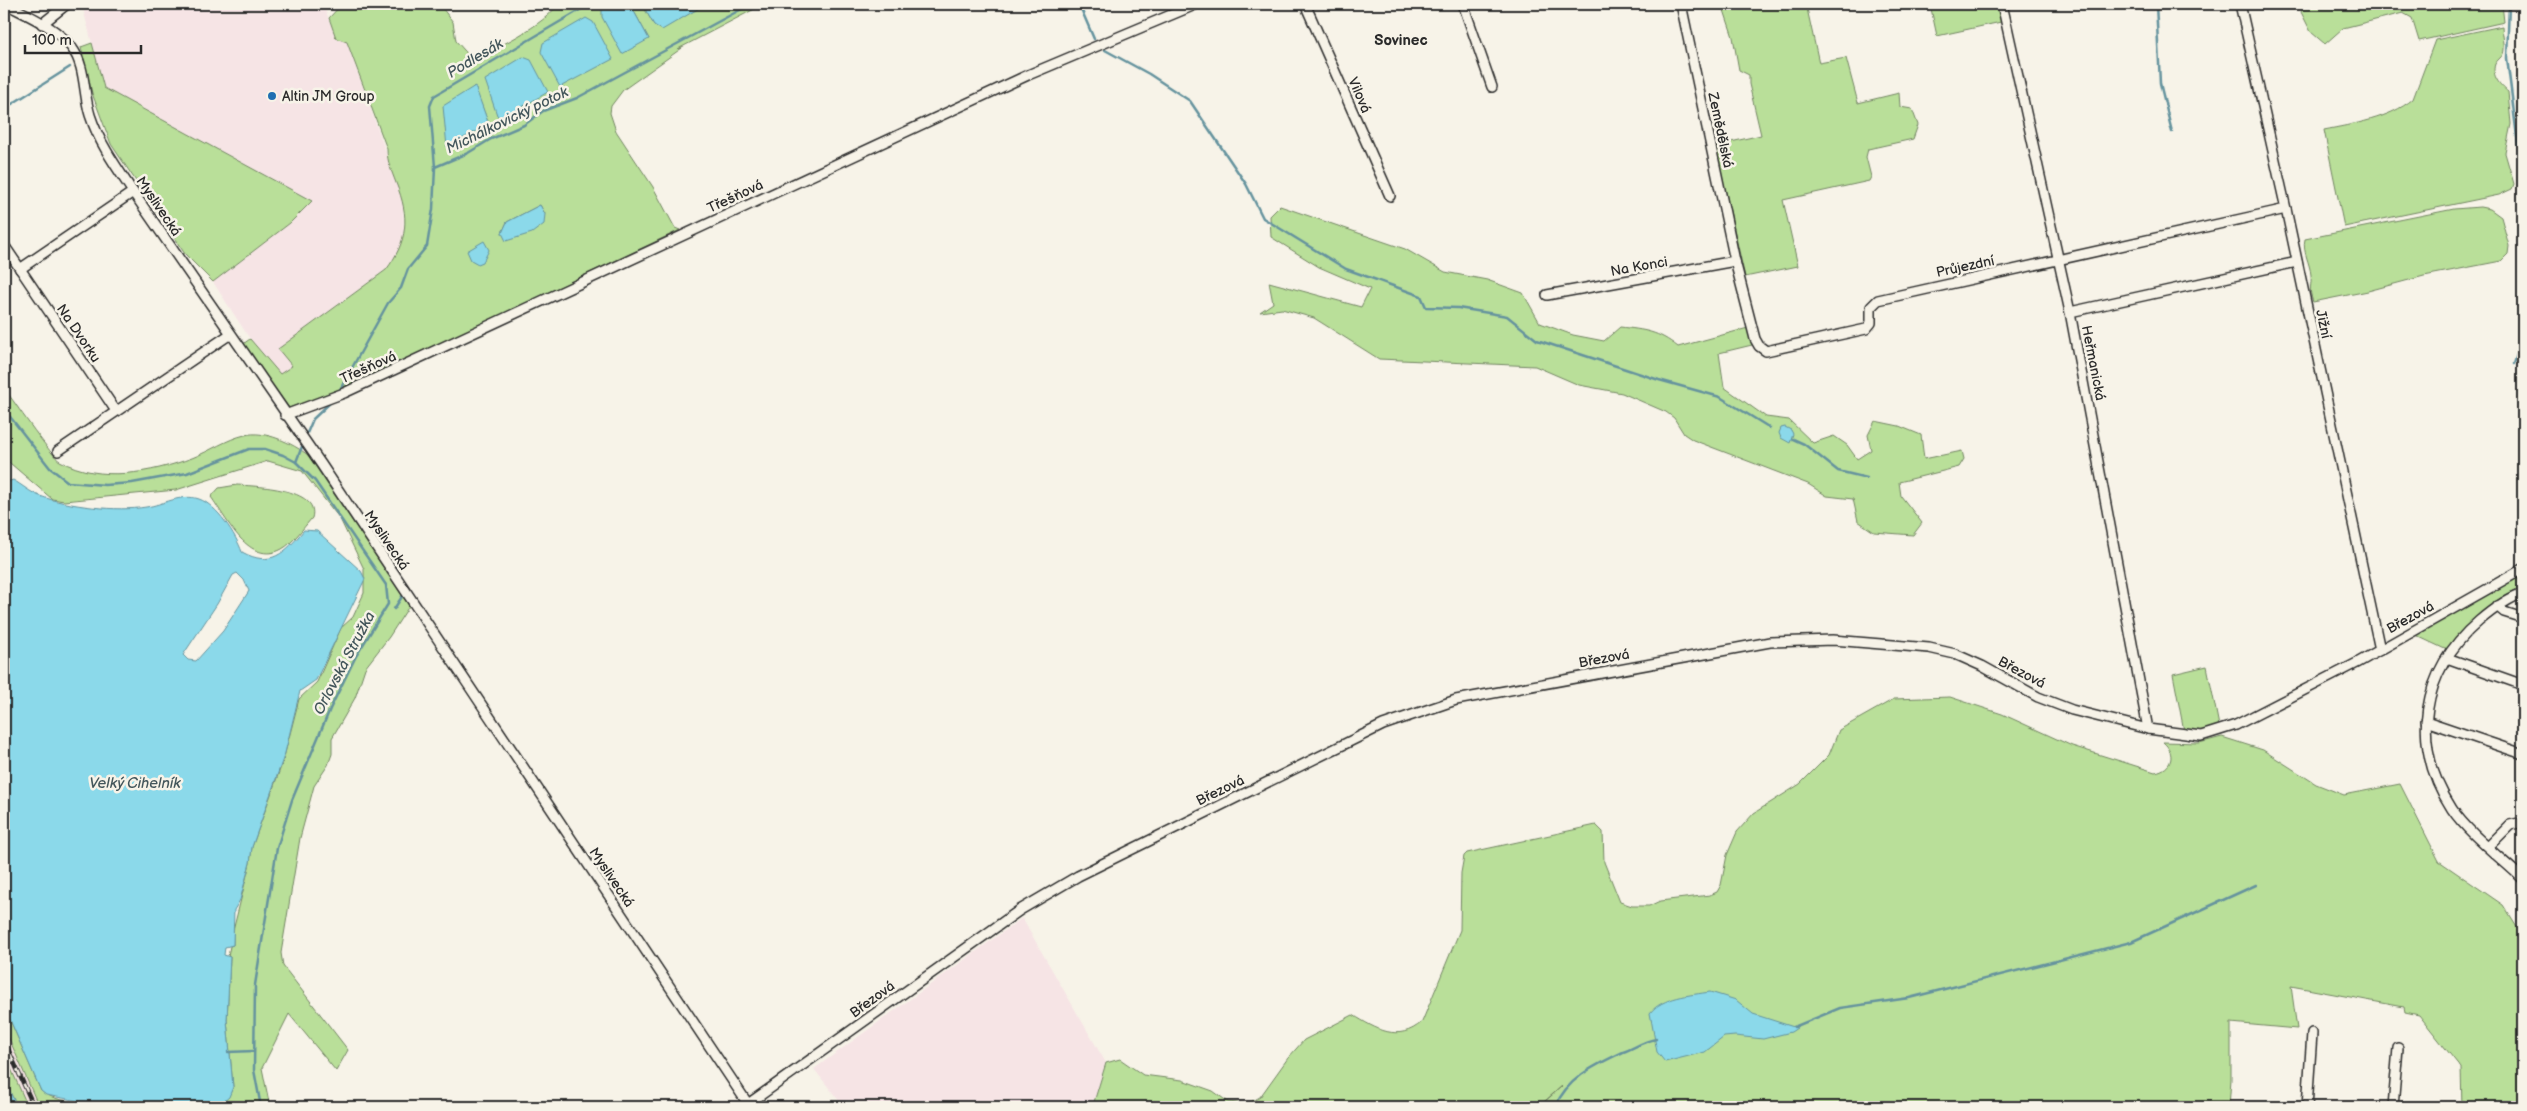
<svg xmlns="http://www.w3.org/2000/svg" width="2527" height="1111" viewBox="0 0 2527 1111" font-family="'Balsamiq Sans',sans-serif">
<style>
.built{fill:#f6e4e5}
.green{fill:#b9df99;stroke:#728562;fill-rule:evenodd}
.water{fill:#8bd9ea;stroke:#65939e;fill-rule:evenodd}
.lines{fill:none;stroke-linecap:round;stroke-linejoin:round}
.stream{stroke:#65939e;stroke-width:2.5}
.minor-casing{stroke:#2b2b2b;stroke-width:12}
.minor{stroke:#f7f3e8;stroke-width:9}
.rail-casing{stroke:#2b2b2b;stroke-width:4.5}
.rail{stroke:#f7f3e8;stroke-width:2.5;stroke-dasharray:8;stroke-linecap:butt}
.poi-dot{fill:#1f6fb2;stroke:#f7f3e8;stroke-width:2}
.labels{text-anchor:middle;stroke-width:5;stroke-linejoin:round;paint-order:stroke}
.street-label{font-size:14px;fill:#2b2b2b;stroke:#f7f3e8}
.poi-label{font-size:14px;fill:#2b2b2b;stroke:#f7f3e8;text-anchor:start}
.neighbourhood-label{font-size:15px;font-weight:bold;fill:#2b2b2b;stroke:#f7f3e8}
.water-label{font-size:15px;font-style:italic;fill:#43565b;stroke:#f7f3e8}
</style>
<rect width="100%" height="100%" fill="#f7f3e8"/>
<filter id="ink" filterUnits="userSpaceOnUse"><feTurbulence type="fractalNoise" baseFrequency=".02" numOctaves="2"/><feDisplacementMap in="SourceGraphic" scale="10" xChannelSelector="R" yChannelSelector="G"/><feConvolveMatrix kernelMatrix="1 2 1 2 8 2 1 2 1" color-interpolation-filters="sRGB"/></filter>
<g filter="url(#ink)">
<g class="built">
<polygon points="89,4 323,4 336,38 347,42 403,200 404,238 395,259 386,270 279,349 292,366 280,375 248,336 213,282 290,223 312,201 104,88 83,9"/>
<polygon points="1022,918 1106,1063 1094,1102 1087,1107 844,1107 814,1069"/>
<polygon points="4,1027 39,1107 28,1107 4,1053"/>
</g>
<g class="green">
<path d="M342 4H439L453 22 456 41 472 59C494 50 546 24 558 4H609L602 8 649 39 630 4H642L654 25 662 29 706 4H764L678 49 682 48 623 90 611 106 610 113 616 131 653 187 675 228 680 230 446 341 326 395 289 408 243 344 250 339 280 374 292 366 278 349 386 270C408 241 410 217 396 183 392 172 387 162 387 149L347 42 336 38 329 18ZM474 86 488 122 486 126 447 147ZM540 205 545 214 502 233 507 222Z"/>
<polygon points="1722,4 1806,4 1819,63 1846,58 1858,103 1899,93 1900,107 1912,109 1918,125 1913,139 1868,149 1866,157 1871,177 1869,181 1783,200 1798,266 1745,277 1716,150 1718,145 1761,135 1749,84 1749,75 1739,70 1733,37"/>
<polygon points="1930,4 1997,4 2001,22 1937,36"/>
<polygon points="2306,4 2502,4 2504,22 2419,41 2412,18 2403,13 2343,28 2325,44 2311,32 2301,12"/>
<path d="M2502 26C2502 33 2506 47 2503 54 2501 58 2497 60 2495 64 2491 76 2500 85 2508 92L2511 124 2505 153 2514 184 2512 189 2499 195 2344 227 2324 130C2353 124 2389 119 2413 99L2435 40Z"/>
<polygon points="92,43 104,88 312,201 290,223 213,282 185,254 111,144 92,93 81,47"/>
<path d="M1280 206 1405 249 1445 272 1487 280 1523 293 1540 323 1573 335 1604 341 1620 327C1645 330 1658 331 1678 347L1748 328 1752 345 1719 353 1724 387 1766 417 1789 420 1813 443 1834 436 1847 445 1857 459 1871 450 1868 435 1875 421 1899 426 1921 435 1924 459 1962 451 1964 459 1959 467 1899 482 1901 496 1922 523 1913 535 1874 532 1858 521 1853 499 1827 496 1808 484 1693 440 1684 434 1674 418 1666 412 1622 393 1579 385 1535 366 1379 359 1314 318 1282 309 1260 312 1273 303 1269 282 1361 307 1370 289 1319 267 1271 237 1270 216Z"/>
<path d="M2480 207 2490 209 2501 217 2509 246 2508 254 2501 261 2424 276 2368 291 2313 302C2308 288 2312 285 2311 275 2310 263 2302 251 2305 239L2454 209Z"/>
<path d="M4 392 9 395C17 406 52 457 60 461 101 483 151 473 192 458 210 451 227 439 245 435 265 430 292 443 308 455L409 606 389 637 365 668 355 698 332 738V754L328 765 314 786 300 838 281 953 283 966 348 1050 336 1071 289 1014 262 1068 270 1107H195C214 1105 225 1106 233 1087L227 1020 230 957H228L230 946 233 945V931L250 863 252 847 283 761 299 699 317 682 341 628 353 617 364 593V569L340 519 302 471 268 461 176 490 64 501 52 499 4 458Z"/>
<path d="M237 485C254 486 321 488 312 518 303 528 293 543 282 549 249 567 227 519 211 497L219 488Z"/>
<path d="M2523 573V587C2491 599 2468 623 2447 650L2415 635Z"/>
<polygon points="2207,666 2219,726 2204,731 2184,731 2173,674"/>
<path d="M1950 697 2002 714 2072 746 2155 772C2173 769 2176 753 2163 742L2199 743 2222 737 2263 750 2316 784 2344 795 2400 784 2439 861 2503 905 2523 937V1107H2462L2461 1068 2419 1015 2405 1012 2404 1007 2291 986 2297 1029 2231 1023V1079L2229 1107H1539L1562 1086 1538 1107H1087L1094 1102 1106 1063 1120 1059 1143 1075 1182 1080 1213 1091 1228 1102 1247 1104 1260 1097 1288 1058 1304 1040 1353 1015C1376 1029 1398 1043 1422 1022L1460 930 1461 873 1464 856 1467 853 1596 825 1603 832 1604 862 1620 902 1632 906H1649L1660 901 1710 895 1717 892 1721 885 1727 855 1737 832 1754 813 1800 784 1829 755 1839 730 1894 699Z"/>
<path d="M4 1006 41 1091C61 1106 106 1105 131 1107H39L4 1027Z"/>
<polygon points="4,1053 28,1107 14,1107 16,1104 4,1080"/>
</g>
<g class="water">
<polygon points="609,4 630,4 649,39 622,54 602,17 602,8"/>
<polygon points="642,4 706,4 662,30 654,25"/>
<polygon points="586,18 593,22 613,59 560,87 541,52 543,43"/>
<polygon points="523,57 531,60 548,92 501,119 497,115 485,80"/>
<polygon points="475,86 488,122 486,126 447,147 443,106"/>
<polygon points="540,205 545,214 544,224 532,233 506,241 502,233 507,222"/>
<polygon points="484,241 489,250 483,262 478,264 471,260 467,251"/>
<polygon points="1785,427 1791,430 1793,434 1790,443 1781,438 1779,433 1781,428"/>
<path d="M13 480C22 485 31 493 40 496 67 506 118 512 146 507 162 505 182 493 199 499 217 505 236 535 242 552 271 568 285 553 304 530L317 531 361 571 365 579 316 680 300 691 285 753 252 847 250 863 240 900 234 910 233 945 225 947 224 955 230 957 227 1020 233 1087 229 1097 222 1103 200 1105H100L46 1095 41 1091 4 1006V483ZM237 573 244 580 249 591 223 631 196 661 188 660 183 655 217 604 233 575Z"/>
<path d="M1710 992 1736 1000 1753 1014 1797 1028 1791 1032 1763 1039 1735 1036 1724 1037 1705 1052 1665 1062 1657 1052 1650 1013C1662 997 1691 995 1710 992Z"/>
<polygon points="4,1080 16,1104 14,1107 4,1107"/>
</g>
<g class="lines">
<g class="stream">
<polyline points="1079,4 1094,39"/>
<polyline points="2156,4 2160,83 2172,132"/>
<polyline points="2509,4 2507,58 2523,184"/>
<polyline points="1105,50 1149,74 1190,101 1246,184 1263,218 1346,269 1421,296 1426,307 1458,308 1507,316 1537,340 1659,380 1720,397 1770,428"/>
<polyline points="4,109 70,67"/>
<polyline points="435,167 430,106 434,96 590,4"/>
<polyline points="2514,364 2523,335"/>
<polyline points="338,393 388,303 401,288 408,269 427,246 433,209 435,167 468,153 491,139 524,125 543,111 577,98 751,4"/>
<polyline points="4,409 50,468 68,482 105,485 132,483 187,473 249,449 265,449 283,455 296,462 315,481 386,585 388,604 356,656 330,709 292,800 277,848 255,985 254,1070 261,1107"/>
<polyline points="305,438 313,419 332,401"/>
<polyline points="1793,439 1804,444 1838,471 1867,478"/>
<polyline points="296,462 303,444"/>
<polyline points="394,609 405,592 411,591"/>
<polyline points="1794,1027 1840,1008 1909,998 2131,942 2256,885"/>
<polyline points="228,1052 254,1051"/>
<path d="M1555 1107C1568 1077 1596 1065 1623 1052 1634 1048 1644 1041 1656 1039"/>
</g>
<defs>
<g id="minor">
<path d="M6 4C29 16 56 27 72 48 86 67 83 93 90 115 99 143 117 168 133 192L321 464 748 1104"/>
<polyline points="1305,4 1390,196"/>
<polyline points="1463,4 1492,87"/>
<polyline points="1681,4 1735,261 1755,339 1759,346 1766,351 1866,329 1871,323 1871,307 1878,300 2286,209"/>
<polyline points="2002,4 2070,312 2148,729"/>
<polyline points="2240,4 2286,209 2380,650"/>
<polyline points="42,24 67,4"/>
<polyline points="4,245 116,411"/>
<polyline points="20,269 133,192"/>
<polyline points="1547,295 1735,261"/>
<polyline points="2070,312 2297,262"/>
<polyline points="285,415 344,393 1028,75 1197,4"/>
<polyline points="58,451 229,335"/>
<path d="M2523 593C2506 599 2492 610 2479 621 2420 672 2410 744 2452 809 2468 833 2502 859 2523 879"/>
<polyline points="2497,606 2504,612 2523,618"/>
<polyline points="2447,658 2523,685"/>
<polyline points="2426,721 2523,754"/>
<polyline points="2489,846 2510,825 2523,822"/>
<polyline points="744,1107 1020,910 1078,876 1383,725 1456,700 1770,642 1833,640 1929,648 1955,654 1982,666 2038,697 2072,710 2148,729 2201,736 2236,725 2357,663 2523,569"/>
<polyline points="2307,1107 2312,1033"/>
<polyline points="2393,1107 2398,1048"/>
</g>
</defs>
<use href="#minor" class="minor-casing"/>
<use href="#minor" class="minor"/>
<defs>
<polyline id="rail" points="4,1040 34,1107"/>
</defs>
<use href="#rail" class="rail-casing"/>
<use href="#rail" class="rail"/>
</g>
</g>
<circle class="poi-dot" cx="272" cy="96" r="5"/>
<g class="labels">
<g class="street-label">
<text transform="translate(1360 95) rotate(67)" y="5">Vilová</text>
<text transform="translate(1721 130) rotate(78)" y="5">Zemědělská</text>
<text transform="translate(735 196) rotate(-25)" y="5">Třešňová</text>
<text transform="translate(159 206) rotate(56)" y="5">Myslivecká</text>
<text transform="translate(1639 266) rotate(-10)" y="5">Na Konci</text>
<text transform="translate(1965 266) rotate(-12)" y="5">Průjezdní</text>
<text transform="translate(2324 324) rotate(78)" y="5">Jižní</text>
<text transform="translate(79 333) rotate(56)" y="5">Na Dvorku</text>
<text transform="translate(2094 363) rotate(79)" y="5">Heřmanická</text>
<text transform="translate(368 367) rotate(-24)" y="5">Třešňová</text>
<text transform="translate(387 540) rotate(56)" y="5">Myslivecká</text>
<text transform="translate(2410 617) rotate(-29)" y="5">Březová</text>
<text transform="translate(1604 658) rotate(-10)" y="5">Březová</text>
<text transform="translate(2022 672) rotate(28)" y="5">Březová</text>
<text transform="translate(1220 790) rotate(-26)" y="5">Březová</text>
<text transform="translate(612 877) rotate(56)" y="5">Myslivecká</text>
<text transform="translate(872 999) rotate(-36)" y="5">Březová</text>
</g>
<g class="poi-label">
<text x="282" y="101">Altin JM Group</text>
</g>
<g class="neighbourhood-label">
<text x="1401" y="45">Sovinec</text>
</g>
<g class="water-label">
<text transform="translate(475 58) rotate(-31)" y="5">Podlesák</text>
<text transform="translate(507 120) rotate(-26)" y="5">Michálkovický potok</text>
<text transform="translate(344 663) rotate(-62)" y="5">Orlovská Stružka</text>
<text x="135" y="788">Velký Cihelník</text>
</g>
</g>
<rect width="2527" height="1111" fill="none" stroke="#f7f3e8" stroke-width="20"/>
<rect x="10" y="10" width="2507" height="1091" fill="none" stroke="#2b2b2b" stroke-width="2" filter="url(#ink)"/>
<path d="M25 45v8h116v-8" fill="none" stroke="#2b2b2b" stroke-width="2.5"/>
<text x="32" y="45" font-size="15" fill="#2b2b2b" stroke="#f7f3e8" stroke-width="4" paint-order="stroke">100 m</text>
</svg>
